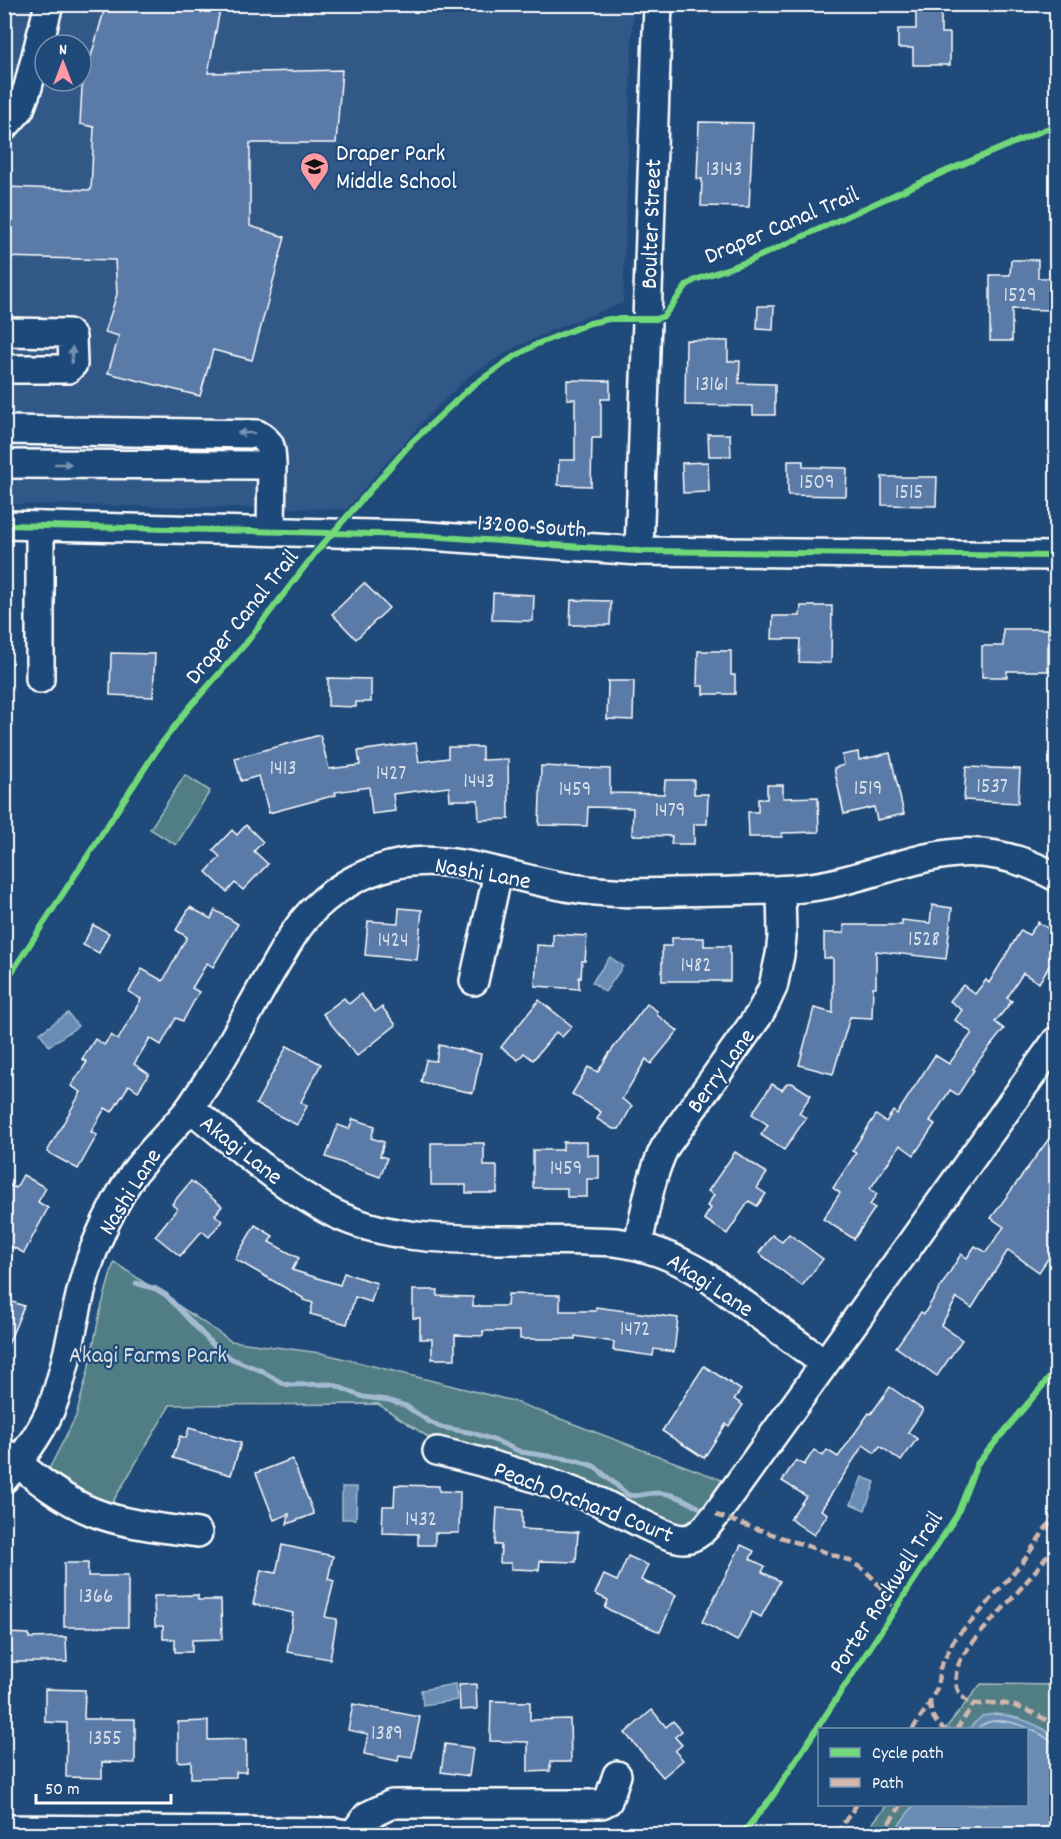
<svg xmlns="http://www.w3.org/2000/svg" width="1061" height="1839" viewBox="0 0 1061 1839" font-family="Dekko,sans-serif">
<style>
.built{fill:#315888;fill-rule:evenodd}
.park{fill:#517d85;stroke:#a8bec2;stroke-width:1.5}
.water{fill:#688cb3;stroke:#a4bad1;stroke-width:1.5}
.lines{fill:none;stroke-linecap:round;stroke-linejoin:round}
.shore{stroke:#c3d1e1;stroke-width:1.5}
.stream{stroke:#a4bad1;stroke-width:5}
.building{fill:#5a7aa7;stroke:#fff;stroke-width:1.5}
.minor-casing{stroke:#fff;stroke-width:32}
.minor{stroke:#1f4a7a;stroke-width:27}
.quiet{stroke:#d1b7ad;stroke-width:4.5;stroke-dasharray:9 4.5;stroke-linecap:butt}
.cycleway-casing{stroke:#1f4a7a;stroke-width:10}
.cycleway{stroke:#71d979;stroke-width:6}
.oneway{fill:#7992af}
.labels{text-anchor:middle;stroke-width:4.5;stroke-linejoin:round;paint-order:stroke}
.number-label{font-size:21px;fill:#d6dee9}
.poi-label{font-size:24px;fill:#fff;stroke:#1f4a7a;text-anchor:start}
.street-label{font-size:24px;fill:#fff;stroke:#1f4a7a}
.park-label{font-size:24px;fill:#d4dee0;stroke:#1f4a7a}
</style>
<rect width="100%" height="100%" fill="#1f4a7a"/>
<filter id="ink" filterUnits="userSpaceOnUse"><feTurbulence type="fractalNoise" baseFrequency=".0167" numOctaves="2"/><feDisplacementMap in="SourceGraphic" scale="12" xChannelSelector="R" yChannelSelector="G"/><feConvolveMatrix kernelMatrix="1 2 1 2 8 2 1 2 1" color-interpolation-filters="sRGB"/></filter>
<g filter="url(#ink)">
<path class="built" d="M5 5H633L623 303 562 326 514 348 470 375 429 415 385 464 347 509 5 504ZM45 45H81V81H45Z"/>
<g class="park">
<polygon points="185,775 210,791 176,845 150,829"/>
<polygon points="114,1262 231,1341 321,1353 513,1401 730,1483 695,1526 684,1527 434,1441 378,1404 170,1405 111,1505 78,1492 48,1471 76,1416 88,1371 100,1312"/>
<polygon points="981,1684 1056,1685 1056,1834 864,1834 887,1805 1026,1804 1026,1730 945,1729"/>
</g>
<g class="water">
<polygon points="610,957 623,966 605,992 592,982"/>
<polygon points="68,1013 78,1026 49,1046 40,1033"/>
<polygon points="862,1477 875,1482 865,1510 851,1504"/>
<polygon points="342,1487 357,1487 356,1519 342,1519"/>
<polygon points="455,1684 457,1700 423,1705 421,1690"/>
<path d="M995 1714C1016 1716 1042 1724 1056 1740V1834H892L914 1805 1026 1804V1730L968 1729 982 1716Z"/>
</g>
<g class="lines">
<path class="shore" d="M976 1730C992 1712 1021 1724 1040 1734 1046 1737 1049 1742 1056 1743"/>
<path class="stream" d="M136 1283 156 1289 166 1295 213 1345 232 1359 260 1370 282 1383 290 1385 332 1384 363 1397 388 1400 406 1406 428 1421 440 1427 473 1433 499 1442 521 1452 574 1460 594 1466 628 1495C638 1498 647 1492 658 1493 673 1493 687 1501 700 1508"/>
</g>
<g class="building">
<polygon points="106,4 221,4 208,73 342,70 336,143 250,143 250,226 285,237 252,360 213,350 200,396 108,373 119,336 105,332 117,294 115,260 4,257 4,187 91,190 94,127 80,124 82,88"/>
<polygon points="916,9 941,9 941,33 950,33 950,65 913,65 913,48 898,48 898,29 916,29"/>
<polygon points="699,122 753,123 749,207 701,206 702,179 697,179"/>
<polygon points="1011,260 1038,260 1038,278 1050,278 1050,310 1012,309 1012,341 990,341 990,275 1010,275"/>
<polygon points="758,306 774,306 773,330 757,329"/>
<polygon points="686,340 728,341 728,361 740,361 739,383 775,384 775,415 753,415 753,406 685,405"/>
<polygon points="567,380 610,381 610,399 601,399 601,438 592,438 591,486 558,485 559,460 575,460 575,399 567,399"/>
<polygon points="708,434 730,434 731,456 709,456"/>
<polygon points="788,461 803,461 803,467 847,468 846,496 788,495"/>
<polygon points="708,462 709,492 683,493 682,463"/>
<polygon points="882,477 937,477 936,506 882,505"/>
<polygon points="364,583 389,608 356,639 332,614"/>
<polygon points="493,593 534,595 533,621 492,620"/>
<polygon points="571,600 611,601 610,625 570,625"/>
<polygon points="801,606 832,606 831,663 799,662 800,639 772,639 773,616 800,616"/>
<polygon points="1003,629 1048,629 1048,671 1007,671 1007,677 982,677 982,646 1003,646"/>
<polygon points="698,651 731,651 731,675 735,675 735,694 703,694 703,686 697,686"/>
<polygon points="111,653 155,654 153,697 110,695"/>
<polygon points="328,678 371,679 371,702 356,702 356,707 328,706"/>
<polygon points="608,681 634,681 633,720 607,719"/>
<polygon points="320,735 329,769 360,765 358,751 416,743 419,762 448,758 448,747 482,747 482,760 508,759 509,819 479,820 478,800 450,800 449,787 393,794 395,811 372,814 369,787 335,792 336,795 269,813 259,776 241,781 235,758"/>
<polygon points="858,752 859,760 890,753 904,814 877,820 874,807 844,814 834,768 844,765 842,755"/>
<polygon points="541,766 610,769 610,793 664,794 665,780 694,780 694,794 708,794 707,824 694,824 694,844 671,844 672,836 632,835 633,808 588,807 587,826 539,825"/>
<polygon points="966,767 1020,769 1018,803 964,800"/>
<polygon points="767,785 783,785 783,798 818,797 819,832 782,833 782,837 749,837 748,812 758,812 758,799 767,799"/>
<polygon points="246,825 263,842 254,851 268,864 243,890 235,883 227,892 206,872 220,857 213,850 232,830 237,835"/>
<polygon points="932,905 952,908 946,959 876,951 876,987 873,987 872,1018 850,1017 833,1074 799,1065 814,1008 833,1013 833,958 824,958 824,933 844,933 844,925 902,925 902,920 930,923"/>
<polygon points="190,907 211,919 215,910 238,924 213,967 207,963 192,988 199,992 183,1021 176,1018 161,1045 150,1038 134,1064 149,1074 138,1091 129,1085 112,1112 105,1108 91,1132 97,1135 78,1169 47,1152 81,1092 71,1086 87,1062 82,1059 95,1039 104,1045 111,1035 118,1040 141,999 129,992 142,969 163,981 187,937 176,930"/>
<polygon points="399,908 422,910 417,960 365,955 368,921 398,923"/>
<polygon points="1038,922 1056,934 1056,954 1039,983 1023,973 1007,998 1012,1001 995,1022 1004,1029 972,1069 974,1070 958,1095 950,1090 930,1121 935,1124 914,1155 900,1145 870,1189 877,1194 870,1205 875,1208 854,1239 823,1219 840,1193 833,1188 856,1153 852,1151 876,1115 886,1122 893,1111 897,1114 935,1055 949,1064 972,1033 955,1020 962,1010 950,1001 963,985 975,994 986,980 989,983 1021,930 1029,935"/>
<polygon points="93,925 109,933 99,953 83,945"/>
<polygon points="553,934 587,936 585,961 582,961 581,978 579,977 579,989 535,986 537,945 553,946"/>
<polygon points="672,938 704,938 704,946 730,946 730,981 662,981 662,946 672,946"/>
<polygon points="361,994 375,1012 382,1007 396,1025 357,1056 323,1014 344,998 349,1004"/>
<polygon points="539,1000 572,1026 562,1037 556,1032 533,1060 524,1053 518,1060 501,1047"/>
<polygon points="647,1004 657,1011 657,1015 678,1031 651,1064 646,1059 622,1099 632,1106 619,1129 613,1129 597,1119 601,1112 572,1094 588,1067 598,1072 608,1055"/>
<polygon points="439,1045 481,1054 473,1093 421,1082 426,1060 436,1061"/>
<polygon points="287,1046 321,1064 301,1102 307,1106 297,1125 256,1104"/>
<polygon points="787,1083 792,1083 811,1095 799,1113 806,1118 784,1150 761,1135 768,1125 752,1114 772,1084 782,1090"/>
<polygon points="353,1119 375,1126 371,1138 384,1142 380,1156 387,1158 380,1177 326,1157 338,1125 349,1129"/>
<polygon points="1056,1129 1056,1247 1039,1272 1008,1250 972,1308 957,1298 941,1325 962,1340 937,1376 896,1347 921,1312 924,1314 961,1254 967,1258 975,1246 986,1252 1004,1227 991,1218"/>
<polygon points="563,1142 587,1142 587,1155 599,1155 599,1179 587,1179 587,1197 567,1197 567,1188 533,1188 533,1150 563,1150"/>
<polygon points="431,1143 484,1143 484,1166 497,1166 497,1193 466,1193 466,1185 431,1185"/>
<polygon points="735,1152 767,1173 757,1188 766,1194 757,1206 749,1201 727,1234 704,1219 711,1208 707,1206 714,1195 708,1191"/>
<polygon points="23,1175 46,1188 38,1202 48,1208 24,1253 4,1243 4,1194 10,1185 16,1188"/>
<polygon points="191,1181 222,1206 215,1215 222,1221 209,1237 202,1231 180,1256 155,1236 177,1209 172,1204"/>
<polygon points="255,1225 273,1236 269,1242 299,1258 292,1270 340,1285 344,1273 377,1283 371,1302 355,1297 347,1324 310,1314 313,1303 303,1300 303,1298 235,1259"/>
<polygon points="789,1234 823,1259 802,1286 759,1253 772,1235 782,1242"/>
<polygon points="413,1290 438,1290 437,1296 473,1297 473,1306 507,1306 508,1294 560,1295 560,1311 596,1311 596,1307 678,1318 674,1352 654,1349 653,1356 613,1350 614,1342 575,1336 575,1339 520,1339 520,1331 483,1331 483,1336 455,1335 455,1359 432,1359 432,1339 420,1339 420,1318 413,1318"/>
<polygon points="4,1299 24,1306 5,1352 4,1352"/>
<polygon points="704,1366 741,1390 734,1399 743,1405 729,1426 726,1424 704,1458 662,1431"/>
<polygon points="890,1387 923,1410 908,1432 917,1439 901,1461 880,1446 875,1453 863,1445 821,1510 828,1514 814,1535 790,1519 806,1496 782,1481 796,1460 804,1465 814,1450 823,1456 827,1450 838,1457 869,1413 871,1414"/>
<polygon points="189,1428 241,1443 231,1475 173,1458 180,1436 186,1438"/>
<polygon points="292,1459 314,1514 287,1524 289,1514 274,1520 256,1473"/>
<polygon points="395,1485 439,1486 439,1491 460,1492 459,1533 435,1533 435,1545 418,1545 418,1534 382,1533 383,1506 394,1506"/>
<polygon points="497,1508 522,1510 522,1529 578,1532 576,1562 540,1561 539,1570 511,1569 511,1563 500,1563 501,1545 495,1545"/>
<polygon points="282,1545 333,1556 328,1579 334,1581 325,1617 337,1619 330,1659 287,1652 293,1613 253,1604 261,1570 276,1573"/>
<polygon points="741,1545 754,1551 750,1559 765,1566 762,1572 780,1581 761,1617 752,1612 737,1641 702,1622"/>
<polygon points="628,1556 648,1565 641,1580 676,1595 660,1632 605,1608 608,1600 595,1594 604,1575 617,1581"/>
<polygon points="64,1563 88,1563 88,1576 128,1576 128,1627 64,1627"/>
<polygon points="198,1595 198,1600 221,1600 222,1639 192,1640 192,1652 175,1652 175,1639 163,1639 163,1626 155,1626 154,1596"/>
<polygon points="6,1633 29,1634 29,1638 66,1637 67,1662 6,1662"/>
<polygon points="476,1684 477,1709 460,1710 459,1685"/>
<polygon points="45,1689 85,1690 84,1719 135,1719 135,1763 102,1762 102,1778 66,1777 67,1723 45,1722"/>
<polygon points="491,1701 530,1702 530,1720 570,1719 571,1762 550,1762 550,1771 528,1772 528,1742 490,1741"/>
<polygon points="353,1704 420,1717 412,1757 399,1755 398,1761 364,1754 368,1734 348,1730"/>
<polygon points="652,1710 666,1727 673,1721 682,1731 675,1737 682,1745 675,1751 683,1760 663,1777 625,1733"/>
<polygon points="208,1721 208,1740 246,1739 246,1772 236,1772 236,1777 191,1778 191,1761 178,1762 178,1722"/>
<polygon points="445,1744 473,1748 469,1776 441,1772"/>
</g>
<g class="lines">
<defs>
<g id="minor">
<polyline points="4,127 20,109 28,87 49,4"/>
<polyline points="4,332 68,333 72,337 73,364 68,369 4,369"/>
<path d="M4 430 257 434C273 443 271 448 272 465L4 464"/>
<polyline points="4,525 414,535 639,551 1056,556"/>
<polyline points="40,526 40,679"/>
<polyline points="271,530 272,465"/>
<polyline points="639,551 658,4"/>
<polyline points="474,981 498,873"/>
<path d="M190 1108C236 1144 280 1186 333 1213 384 1238 440 1239 497 1240 536 1240 576 1240 615 1242 648 1246 674 1257 703 1274L824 1363"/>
<path d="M638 1245C645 1212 650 1177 665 1147L759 1015 766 1002 773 987 780 955 782 937 781 890"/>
<path d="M437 1451C493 1464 547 1480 600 1502 619 1511 666 1539 684 1539 699 1538 707 1526 716 1515L1056 1041"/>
<path d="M4 1452C31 1474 60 1499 93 1512 126 1525 163 1528 198 1533"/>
<path d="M4 1479C24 1456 44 1429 54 1401 73 1349 75 1293 97 1242 107 1218 119 1194 134 1173 151 1150 173 1130 190 1108 197 1098 203 1088 210 1078 232 1044 250 1008 271 972 284 950 296 926 315 908 339 885 370 869 403 863 461 854 522 882 579 889 629 896 680 891 729 891 763 890 796 891 829 884 919 864 967 828 1056 877"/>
<polyline points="4,1829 335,1832 347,1834"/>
<polyline points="353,1834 367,1816 392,1804 602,1804 608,1801 617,1775"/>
</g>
</defs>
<use href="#minor" class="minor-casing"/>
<use href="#minor" class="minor"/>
<g class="quiet">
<path d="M716 1515 848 1560C874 1574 880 1586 895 1610"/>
<path d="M1056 1544C1038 1569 1018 1592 997 1615 986 1627 963 1651 958 1666 953 1679 956 1696 969 1702 977 1706 988 1703 997 1703 1018 1704 1039 1715 1056 1726"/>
<path d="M930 1702C931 1714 934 1723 945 1730"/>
<polyline points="912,1730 928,1706 937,1688 940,1668 955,1638 976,1617 1025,1559 1056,1513"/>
<polyline points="956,1730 974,1704"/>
<polyline points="836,1834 857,1804"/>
<polyline points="881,1834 902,1804"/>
</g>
<defs>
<g id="cycleway">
<polyline points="4,525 414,535 639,551 1056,556"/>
<polyline points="4,984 158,748 188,709 247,642 316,552 412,442 471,387 512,358 537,344 590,323 609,319 656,319 664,316 687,285 695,280 749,261 944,172 1056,125"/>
<polyline points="742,1834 772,1797 957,1515 977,1464 1056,1370"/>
</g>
</defs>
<use href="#cycleway" class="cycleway-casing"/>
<use href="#cycleway" class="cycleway"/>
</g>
<defs><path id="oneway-solid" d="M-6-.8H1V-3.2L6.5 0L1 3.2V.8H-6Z" transform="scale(1.5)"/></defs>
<g class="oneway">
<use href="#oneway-solid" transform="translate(72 355) rotate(-88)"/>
<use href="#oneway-solid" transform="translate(246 433) rotate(-179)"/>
<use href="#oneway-solid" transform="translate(63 464)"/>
</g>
</g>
<defs>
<symbol id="school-pin" viewBox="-11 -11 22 30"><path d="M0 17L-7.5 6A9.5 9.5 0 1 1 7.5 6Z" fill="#ff9aa2" stroke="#1f4a7a"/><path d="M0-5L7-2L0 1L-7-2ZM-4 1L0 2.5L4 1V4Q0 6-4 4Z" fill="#111"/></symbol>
</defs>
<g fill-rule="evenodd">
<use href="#school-pin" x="298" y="150" width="33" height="45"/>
</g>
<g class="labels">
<g class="number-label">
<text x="724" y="175">13143</text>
<text x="1020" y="301">1529</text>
<text x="712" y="390">13161</text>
<text x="817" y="488">1509</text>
<text x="909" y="498">1515</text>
<text x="283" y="774">1413</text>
<text x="391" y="779">1427</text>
<text x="479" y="787">1443</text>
<text x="992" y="792">1537</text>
<text x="868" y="794">1519</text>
<text x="575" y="795">1459</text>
<text x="670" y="816">1479</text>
<text x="924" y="945">1528</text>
<text x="393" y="946">1424</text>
<text x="696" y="971">1482</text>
<text x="566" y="1174">1459</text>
<text x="635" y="1335">1472</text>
<text x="421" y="1525">1432</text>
<text x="96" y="1602">1366</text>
<text x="387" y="1739">1389</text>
<text x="105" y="1744">1355</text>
</g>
<g class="poi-label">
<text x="336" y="160">Draper Park<tspan x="336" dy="28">Middle School</tspan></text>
</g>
<g class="street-label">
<text transform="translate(650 224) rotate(-88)" y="8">Boulter Street</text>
<text transform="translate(781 224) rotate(-23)" y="8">Draper Canal Trail</text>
<text transform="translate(532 525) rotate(4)" y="8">13200 South</text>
<text transform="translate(241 616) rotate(-51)" y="8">Draper Canal Trail</text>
<text transform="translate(483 872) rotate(10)" y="8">Nashi Lane</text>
<text transform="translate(720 1070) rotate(-54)" y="8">Berry Lane</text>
<text transform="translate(242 1149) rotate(38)" y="8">Akagi Lane</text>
<text transform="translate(129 1191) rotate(-58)" y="8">Nashi Lane</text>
<text transform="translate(711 1284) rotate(33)" y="8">Akagi Lane</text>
<text transform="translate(584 1501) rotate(21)" y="8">Peach Orchard Court</text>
<text transform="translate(885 1592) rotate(-57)" y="8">Porter Rockwell Trail</text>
</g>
<g class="park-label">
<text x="148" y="1362">Akagi Farms Park</text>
</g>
</g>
<rect width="1061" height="1839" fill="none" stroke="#1f4a7a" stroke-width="24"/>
<rect x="12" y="12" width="1037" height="1815" fill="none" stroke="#fff" stroke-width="2" filter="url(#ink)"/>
<rect x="818" y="1728" width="210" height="78" fill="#1f4a7a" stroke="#7992af" stroke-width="1.5"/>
<rect x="830" y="1748" width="30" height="9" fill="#71d979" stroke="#7992af" stroke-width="1.5"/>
<text x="872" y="1758" font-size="18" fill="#ffffff">Cycle path</text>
<rect x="830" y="1778" width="30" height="9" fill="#d1b7ad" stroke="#7992af" stroke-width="1.5"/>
<text x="872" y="1788" font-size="18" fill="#ffffff">Path</text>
<g transform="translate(63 63)"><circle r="28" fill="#1f4a7a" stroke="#7992af" stroke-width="1.5"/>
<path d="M0-4.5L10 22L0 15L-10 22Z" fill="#ff9aa2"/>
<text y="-9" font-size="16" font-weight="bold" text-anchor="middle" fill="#ffffff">N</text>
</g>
<path d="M36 1794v9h135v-9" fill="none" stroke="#ffffff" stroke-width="3"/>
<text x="45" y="1794" font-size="18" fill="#ffffff" stroke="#1f4a7a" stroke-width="4.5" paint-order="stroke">50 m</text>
</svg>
